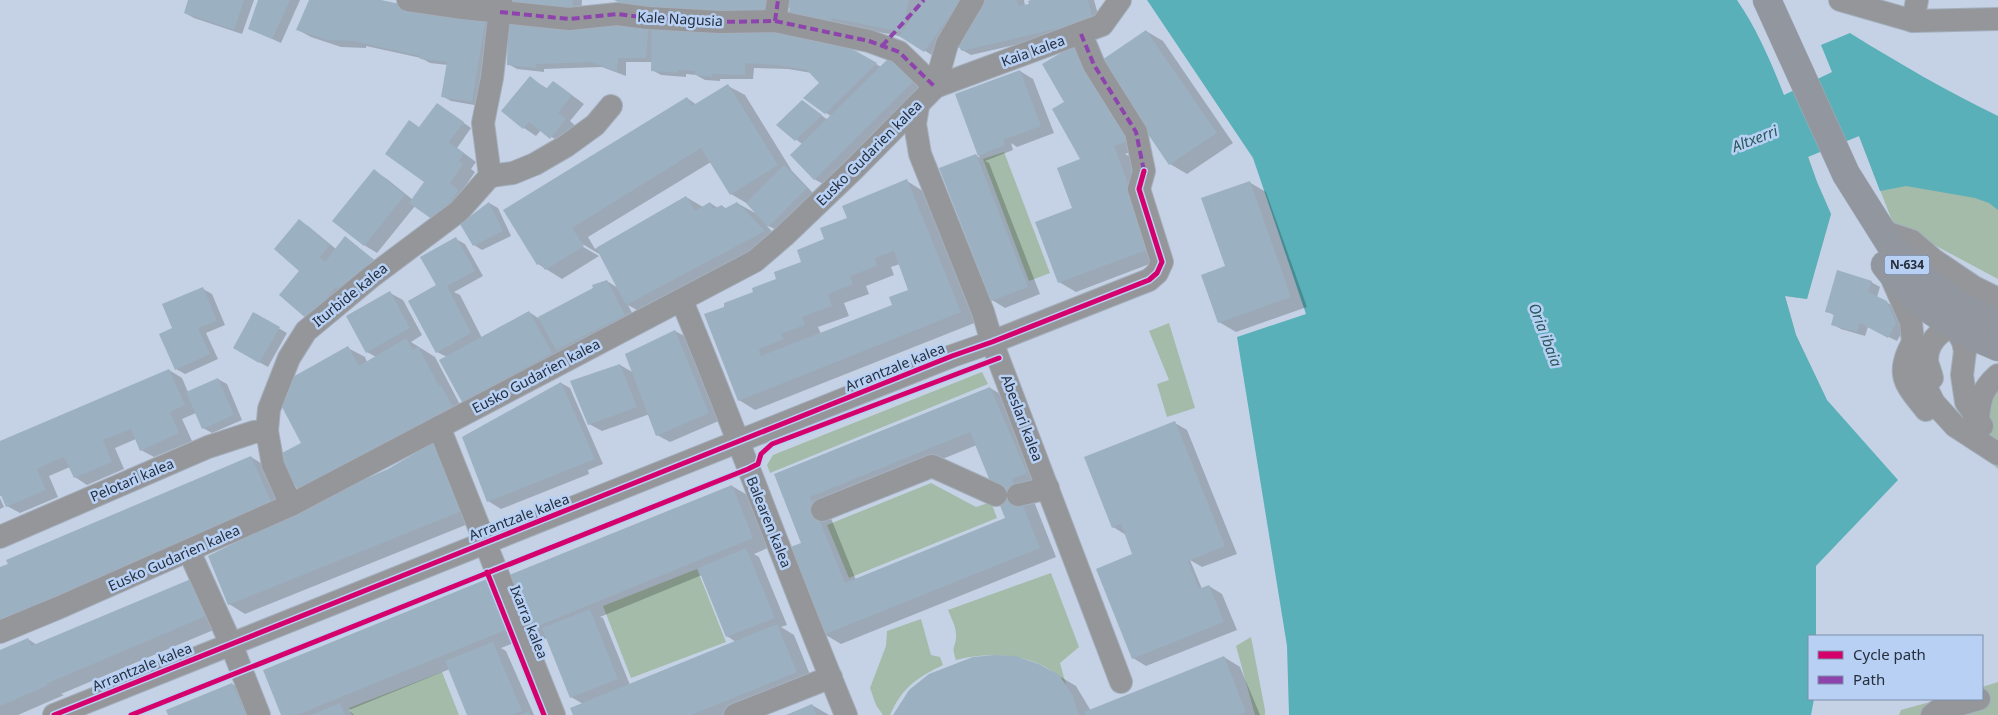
<svg xmlns="http://www.w3.org/2000/svg" width="1998" height="715" viewBox="0 0 1998 715" font-family="'Noto Sans',sans-serif">
<style>
.green{fill:#a3bba8}
.water{fill:#5ab0b8}
.shadow{fill:#0003;fill-rule:evenodd}
.building{fill:#9bb0c1;fill-rule:evenodd}
.lines{fill:none;stroke-linecap:round;stroke-linejoin:round}
.minor-casing{stroke:#a4afbd;stroke-width:24}
.highway-casing{stroke:#a4afbd;stroke-width:29}
.minor{stroke:#94969a;stroke-width:22}
.highway{stroke:#92969e;stroke-width:28}
.quiet{stroke:#8e44ad;stroke-width:4;stroke-dasharray:8 4;stroke-linecap:butt}
.cycleway-casing{stroke:#b7d0f3;stroke-width:8}
.cycleway{stroke:#d6006c;stroke-width:5}
.labels{text-anchor:middle;stroke-width:5;stroke-linejoin:round;paint-order:stroke}
.shield{fill:#b7d0f3;stroke:#515f73;stroke-width:1}
.shield-label{font-size:12px;font-weight:bold;fill:#252e3c}
.street-label{font-size:14px;fill:#252e3c;stroke:#b7d0f3}
.water-label{font-size:15px;font-style:italic;fill:#29595a;stroke:#b7d0f3}
</style>
<rect width="100%" height="100%" fill="#c5d2e5"/>
<g class="green">
<polygon points="1854,124 1998,193 1998,279 1893,223 1859,136 1808,156 1817,182 1831,214 1807,299 1785,296 1796,335 1827,400 1704,187"/>
<polygon points="1004,152 1050,273 1029,281 983,159"/>
<polygon points="1169,323 1195,408 1167,417 1157,384 1169,380 1149,331"/>
<polygon points="982,372 988,384 770,473 767,465 773,455"/>
<polygon points="1998,385 1998,469 1989,461 1987,408"/>
<polygon points="931,483 976,507 991,502 997,518 849,578 827,525"/>
<polygon points="697,569 726,642 631,678 603,606"/>
<path d="M1051 573 1079 647 1060 663 1066 685C1044 653 990 651 956 660 951 644 955 651 956 637 957 628 951 618 948 610Z"/>
<path d="M921 619 931 655 940 657 943 665C916 678 902 688 890 715H883L876 705 870 688 886 646 887 631Z"/>
<polygon points="1251,637 1265,710 1265,715 1255,715 1236,646"/>
<polygon points="442,672 459,715 352,715 349,708"/>
<polygon points="1998,682 1998,715 1899,715 1901,710 1941,699 1982,699 1982,687"/>
</g>
<path class="water" d="M1147 0H1737C1757 29 1771 62 1784 95L1832 72 1821 45 1850 33C1898 63 1947 91 1998 116V210L1989 203 1975 198 1935 191 1906 186 1880 191 1859 136 1808 157 1817 182 1831 214 1807 299 1785 296 1796 335 1827 400 1898 480 1816 566V636H1809V699H1814L1811 715H1289L1287 646 1237 337 1306 314 1253 158Z"/>
<g class="shadow">
<polygon points="189,0 254,0 242,34 194,18 185,13"/>
<polygon points="261,0 300,0 281,43 250,29"/>
<polygon points="310,0 377,0 427,11 485,18 494,23 480,106 451,101 442,96 448,65 430,63 421,58 366,46 366,48 341,47 311,37 298,30"/>
<polygon points="509,0 582,0 581,18"/>
<polygon points="784,0 972,0 933,56 904,37 848,26 847,38 783,4"/>
<polygon points="985,0 1024,0 1025,6 1037,0 1094,0 1101,25 971,55 962,50"/>
<polygon points="591,21 854,51 881,67 891,57 927,88 827,186 814,179 802,144 778,125 810,107 828,120 831,116 826,113 821,83 812,73 788,69 754,68 753,79 720,79 720,81 705,80 696,75 686,74 686,77 661,75 652,70 652,62 626,62 626,76 602,67 544,69 544,72 517,69 508,64"/>
<polygon points="1146,31 1163,41 1233,143 1187,174 1170,164 1101,62"/>
<polygon points="1020,71 1033,79 1054,133 1017,147 1011,143 1013,150 985,161 989,163 1040,294 1005,308 992,300 976,155 980,158 956,95"/>
<polygon points="530,78 548,89 554,82 584,104 570,121 578,128 564,145 541,130 536,136 524,128"/>
<path d="M728 86 745 95 792 171 814 194 777 230 766 225 781 241 644 314 628 305 637 322 570 357 559 350 564 361 476 409 463 401 447 357 437 352V286L456 239 465 244 483 276 454 292 460 295 482 338 529 312 538 318 607 281 618 288 601 255 579 242 578 244 599 256 562 279 538 264 687 98 697 105ZM711 162 731 194 748 204 757 214 737 203 727 209 722 206 718 208 710 203 703 207 686 197 595 249 588 237Z"/>
<polygon points="1067,102 1140,149 1125,154 1131,157 1168,257 1076,292 1059,282 1081,160"/>
<polygon points="437,104 471,128 457,148 476,162 471,169 475,172 462,191 449,229 415,206 377,253 364,245 374,171 387,179 413,200 425,182 420,128"/>
<path d="M907 181 923 191 977 322 755 410 739 400 726 307 778 280 802 263 848 218ZM900 264 910 291 893 306 821 334 818 327 849 316 844 303 869 294 866 286 894 275 891 267Z"/>
<polygon points="1249,182 1266,192 1307,307 1236,332 1219,322 1227,267"/>
<polygon points="489,203 498,208 511,236 482,250 474,245"/>
<polygon points="300,221 308,226 336,249 345,237 382,266 317,324 301,271"/>
<polygon points="1871,282 1880,287 1877,297 1895,307 1904,329 1897,341 1868,327 1865,336 1841,329 1832,324 1835,316 1827,311"/>
<polygon points="203,289 212,294 225,325 206,333 218,359 185,374 176,369 173,328"/>
<polygon points="390,293 403,300 422,335 411,342 435,357 466,416 301,445 348,348 365,357 367,362 376,357 367,352"/>
<polygon points="254,314 287,333 268,367 234,348"/>
<polygon points="675,331 688,338 721,420 670,442 657,435 650,414 602,431 589,424 620,365 634,373"/>
<polygon points="169,370 182,378 188,392 218,379 227,384 242,420 212,433 203,428 196,413 182,419 192,441 154,457 141,450 136,439 115,448 124,469 87,485 75,477 70,467 49,476 58,497 20,513 7,506 2,495 0,496 0,442"/>
<polygon points="561,383 570,388 603,464 588,470 589,474 501,509 488,501"/>
<path d="M990 388 1007 398 1043 483 1029 489 1056 557 841 644 824 634 803 543 776 474ZM977 445 1007 518 856 580 826 506Z"/>
<polygon points="1175,423 1187,430 1237,554 1202,567 1190,560 1202,589 1209,586 1222,594 1237,630 1146,666 1133,658 1097,569 1135,557 1126,535 1113,527"/>
<polygon points="251,457 264,465 285,514 0,568"/>
<polygon points="388,470 478,520 245,614 229,604"/>
<path d="M732 486 749 496 770 547 754 554 759 557 787 625 781 627 794 635 813 682 731 715H574L583 704 571 697 547 638 544 639 527 630ZM702 575 727 636 736 642 630 685 603 618 600 617Z"/>
<polygon points="0,498 4,507 0,509"/>
<polygon points="191,580 223,626 61,694 64,695 18,715 0,715 0,651 28,639 37,645"/>
<polygon points="487,580 504,590 524,639 501,648 506,651 534,715 469,715 450,669 349,710 354,715 283,715"/>
<polygon points="1224,657 1240,667 1260,715 896,715 1059,676 1076,686 1091,711"/>
<polygon points="232,684 255,697 262,715 169,715"/>
<polygon points="812,705 829,715 789,715"/>
</g>
<g class="building">
<polygon points="188,0 244,0 234,30 184,13"/>
<polygon points="258,0 290,0 272,39 248,29"/>
<polygon points="309,0 381,0 428,10 486,17 472,102 441,97 447,62 420,59 420,56 353,41 327,40 296,30"/>
<polygon points="508,0 573,0 572,13 507,7"/>
<polygon points="614,0 771,0 766,17 628,7"/>
<polygon points="783,0 909,0 902,32 924,0 961,0 924,52 899,36 902,32 832,18 830,30 788,18 790,6 782,5"/>
<polygon points="983,0 1017,0 1018,6 1029,4 1028,1 1031,0 1088,0 1093,20 962,51 955,43"/>
<polygon points="508,20 649,21 646,58 618,58 617,72 592,62 536,64 536,68 507,65"/>
<polygon points="652,21 747,27 837,44 854,50 877,63 825,114 803,98 819,83 807,70 778,65 745,63 745,75 712,74 712,77 695,75 695,71 678,70 678,73 651,71"/>
<polygon points="1146,30 1217,133 1169,165 1099,62"/>
<polygon points="1078,43 1114,102 1128,141 1114,146 1152,248 1058,283 1035,222 1072,208 1057,168 1080,159 1052,109 1064,102 1042,64"/>
<polygon points="891,56 915,80 814,180 790,155"/>
<polygon points="1020,70 1041,126 1003,140 1005,145 978,156 955,94"/>
<polygon points="530,76 546,89 553,81 572,95 558,113 566,119 550,139 529,122 523,129 501,111"/>
<polygon points="728,84 778,165 730,195 701,148 572,228 584,246 545,270 540,263 537,265 503,210 687,97 692,106"/>
<polygon points="802,100 822,115 795,141 776,125"/>
<polygon points="437,103 464,122 449,142 464,153 459,161 463,164 450,183 459,190 436,222 409,203 424,182 385,154 409,120 419,127"/>
<polygon points="976,154 1028,287 991,301 939,168"/>
<polygon points="784,165 807,188 768,227 746,203"/>
<polygon points="374,169 405,195 364,246 332,221"/>
<path d="M907 179 961 312 738 401 704 314 724 307V303L753 292 752 288 776 279 774 272 801 262 797 250 824 239 820 228 847 218 842 206ZM894 251 908 290 889 297 892 305 761 356 759 349 784 339 781 334 805 325 802 317 832 306 828 294 853 284 850 276 877 266 875 258Z"/>
<polygon points="1250,181 1291,297 1218,323 1201,275 1225,266 1201,198"/>
<polygon points="686,196 695,211 710,202 713,209 722,205 724,209 737,202 765,231 626,305 596,248"/>
<polygon points="489,202 503,231 473,246 460,224"/>
<polygon points="299,219 330,245 320,257 325,262 345,236 374,260 349,291 341,291 336,287 308,320 279,295 299,271 274,249"/>
<polygon points="456,237 475,271 447,286 471,333 436,353 408,301 436,285 420,257"/>
<polygon points="1837,270 1872,281 1868,292 1887,301 1896,323 1888,338 1860,323 1857,332 1831,325 1834,314 1825,312"/>
<polygon points="607,280 625,315 556,350 538,317 593,288 592,285"/>
<polygon points="203,287 217,321 198,328 210,354 175,370 159,334 172,328 162,304"/>
<polygon points="390,291 410,328 366,353 346,316"/>
<polygon points="529,311 552,353 462,402 439,360"/>
<polygon points="253,312 280,327 259,363 233,348"/>
<polygon points="675,330 709,413 656,436 625,354"/>
<polygon points="406,338 413,350 418,346 439,386 441,385 454,409 299,492 278,455 301,443 282,407 291,378 348,346 359,366"/>
<polygon points="620,364 637,407 588,425 570,381"/>
<polygon points="169,369 185,405 170,412 179,433 140,451 131,429 103,440 112,462 74,478 64,457 52,462 37,469 46,490 6,507 0,493 0,441"/>
<polygon points="218,378 234,415 202,429 186,392"/>
<polygon points="561,382 595,459 487,502 462,437"/>
<path d="M990 387 1027 473 1012 479 1040 548 823 635 788 548 801 543 774 474ZM970 432 1005 518 845 583 810 497Z"/>
<polygon points="1175,421 1225,546 1188,561 1199,589 1209,585 1224,622 1132,659 1096,569 1132,554 1121,524 1112,528 1084,457"/>
<polygon points="434,442 462,511 228,605 208,556 343,489 388,469"/>
<polygon points="251,456 273,506 0,622 0,567 8,564 6,560"/>
<polygon points="732,485 753,538 526,631 504,577"/>
<polygon points="746,548 775,618 726,637 698,568"/>
<polygon points="191,579 206,616 46,684 49,685 0,706 0,650 28,638 31,646"/>
<polygon points="487,579 508,629 297,715 281,715 263,670"/>
<polygon points="590,609 618,679 570,698 542,628"/>
<polygon points="777,624 797,672 691,715 573,715 570,708"/>
<polygon points="493,642 522,711 513,715 467,715 445,661"/>
<polygon points="995,655 1015,656 1039,664 1059,675 1072,694 1079,715 893,715 909,690 929,674 973,657"/>
<polygon points="1224,656 1246,712 1240,715 1086,715 1084,712"/>
<polygon points="232,683 246,715 168,715 166,710"/>
<polygon points="340,703 345,715 311,715"/>
<polygon points="812,704 817,715 786,715"/>
<polygon points="529,711 530,715 519,715"/>
</g>
<g class="lines">
<defs>
<g id="minor">
<polyline points="408,0 463,8 569,19 617,14 648,18 720,22 775,21 869,41 899,52 935,87"/>
<polyline points="1840,0 1913,21 1998,19"/>
<polyline points="775,21 778,0"/>
<polyline points="1913,21 1917,0"/>
<polyline points="935,87 1102,25 1120,0"/>
<polyline points="918,106 915,124 920,154 983,312 992,342 1121,682"/>
<polyline points="490,176 513,173 535,164 566,146 595,125 611,106"/>
<polyline points="1882,231 1912,241 1934,260 1974,287 1998,299"/>
<polyline points="1893,281 1911,322 1913,343 1917,362 1926,387 1934,403 1955,426 1998,454"/>
<path d="M682 301C739 438 789 578 846 715"/>
<polyline points="1951,319 1963,342 1965,351 1962,375 1966,402 1978,420"/>
<path d="M1912 344C1895 375 1906 385 1926 410"/>
<path d="M1932 378C1931 372 1927 365 1927 359 1928 337 1948 323 1969 325"/>
<path d="M1982 426 1978 420C1980 399 1981 390 1998 375"/>
<polyline points="439,427 554,715"/>
<polyline points="1018,495 1048,488"/>
<polyline points="291,505 273,465 267,431 269,409 289,358 306,331 371,277 459,211 490,176 483,123 492,78 501,0"/>
<polyline points="822,510 932,466 996,495"/>
<polyline points="0,537 208,447 254,432 267,431"/>
<polyline points="189,551 231,644 259,715"/>
<polyline points="0,632 58,608 291,505 755,261 784,236 853,170 935,87 947,44 973,0"/>
<path d="M54 715C353 595 653 476 952 356L992 342 1149 280 1157 273 1162 262 1139 189 1144 171 1136 132 1094 65 1081 34"/>
<polyline points="735,715 831,677"/>
<polyline points="1932,715 1937,711 1979,699"/>
</g>
<g id="highway">
<polyline points="1767,0 1846,174 1890,244 1909,266 1953,301 1998,324"/>
<path d="M1885 265C1913 303 1955 330 1998 347"/>
</g>
</defs>
<use href="#minor" class="minor-casing"/>
<use href="#highway" class="highway-casing"/>
<use href="#minor" class="minor"/>
<use href="#highway" class="highway"/>
<g class="quiet">
<polyline points="500,12 569,19 617,14 648,18 720,22 775,21 869,41 899,52 935,87"/>
<polyline points="775,21 778,0"/>
<polyline points="1081,34 1094,65 1136,132 1144,171"/>
<polyline points="882,46 924,0"/>
</g>
<defs>
<g id="cycleway">
<polyline points="487,572 544,715"/>
<path d="M54 715C353 595 653 476 952 356L992 342 1149 280 1157 273 1162 262 1139 189 1144 171"/>
<polyline points="131,715 748,469 758,464 761,454 772,444 999,358"/>
</g>
</defs>
<use href="#cycleway" class="cycleway-casing"/>
<use href="#cycleway" class="cycleway"/>
</g>
<g class="labels">
<rect class="shield" x="1884.5" y="255.5" width="45" height="19" rx="4"/>
<g class="shield-label">
<text x="1907" y="269">N-634</text>
</g>
<g class="street-label">
<text transform="translate(680 19) rotate(3)" y="5">Kale Nagusia</text>
<text transform="translate(1033 51) rotate(-20)" y="5">Kaia kalea</text>
<text transform="translate(869 153) rotate(-45)" y="5">Eusko Gudarien kalea</text>
<text transform="translate(350 295) rotate(-39)" y="5">Iturbide kalea</text>
<text transform="translate(895 367) rotate(-22)" y="5">Arrantzale kalea</text>
<text transform="translate(536 376) rotate(-28)" y="5">Eusko Gudarien kalea</text>
<text transform="translate(1022 418) rotate(69)" y="5">Abeslari kalea</text>
<text transform="translate(132 480) rotate(-23)" y="5">Pelotari kalea</text>
<text transform="translate(519 517) rotate(-21)" y="5">Arrantzale kalea</text>
<text transform="translate(769 522) rotate(68)" y="5">Balearen kalea</text>
<text transform="translate(174 558) rotate(-24)" y="5">Eusko Gudarien kalea</text>
<text transform="translate(529 622) rotate(68)" y="5">Ixarra kalea</text>
<text transform="translate(142 667) rotate(-22)" y="5">Arrantzale kalea</text>
</g>
<g class="water-label">
<text transform="translate(1755 139) rotate(-21)" y="5">Altxerri</text>
<text transform="translate(1545 335) rotate(69)" y="5">Oria ibaia</text>
</g>
</g>
<rect x="1808" y="635" width="175" height="65" fill="#b7d0f3" stroke="#7d8faa"/>
<rect x="1818" y="651" width="25" height="8" fill="#d6006c" stroke="#7d8faa"/>
<text x="1853" y="660" font-size="15" fill="#252e3c">Cycle path</text>
<rect x="1818" y="676" width="25" height="8" fill="#8e44ad" stroke="#7d8faa"/>
<text x="1853" y="685" font-size="15" fill="#252e3c">Path</text>
</svg>
